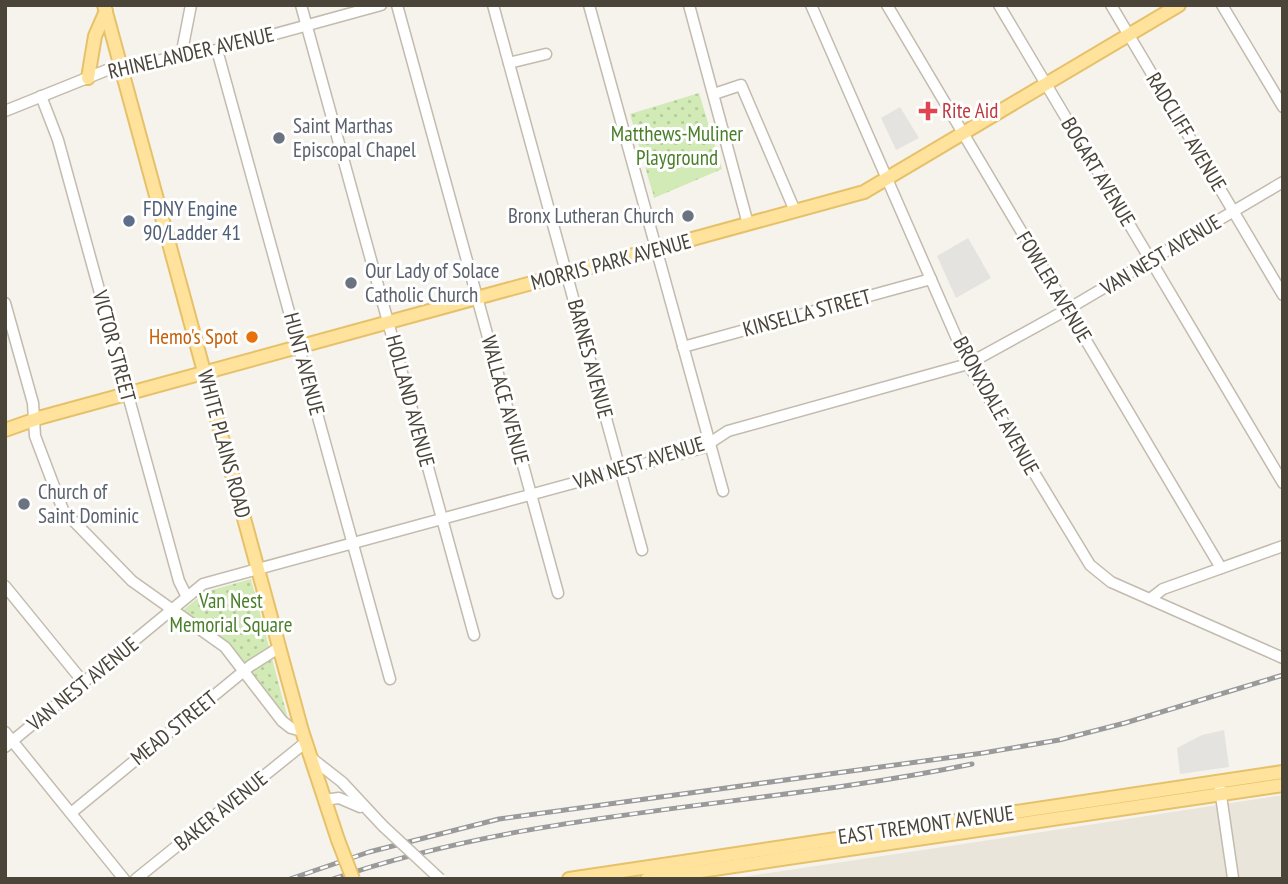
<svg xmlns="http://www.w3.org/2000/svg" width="1288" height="884" viewBox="0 0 1288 884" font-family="'PT Sans Narrow',sans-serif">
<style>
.residential{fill:#eae5da}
.grass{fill:url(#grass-dots)}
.garden{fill:#d2eab5}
.parking{fill:#e5e3e0}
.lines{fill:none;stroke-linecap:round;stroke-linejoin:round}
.minor-casing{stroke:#c2bbae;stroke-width:13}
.major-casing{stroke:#e6c16a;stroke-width:16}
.minor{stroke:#fff;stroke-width:10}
.major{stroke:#ffe39c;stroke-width:12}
.rail-casing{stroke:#9a9a9a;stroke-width:5}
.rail{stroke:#fff;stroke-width:2.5;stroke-dasharray:8;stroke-linecap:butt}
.minor-bridge-casing{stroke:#c2bbae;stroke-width:13;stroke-linecap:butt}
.major-bridge-casing{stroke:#e6c16a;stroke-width:16;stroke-linecap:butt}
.minor-bridge{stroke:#fff;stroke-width:10}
.major-bridge{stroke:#ffe39c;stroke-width:12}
.health-dot{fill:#e0444e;stroke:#fff;stroke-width:2.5}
.worship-dot{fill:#6b7280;stroke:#fff;stroke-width:2.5}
.service-dot{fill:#5c6f8a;stroke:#fff;stroke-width:2.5}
.food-dot{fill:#e8710a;stroke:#fff;stroke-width:2.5}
.labels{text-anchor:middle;stroke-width:6;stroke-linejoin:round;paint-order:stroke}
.street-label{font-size:21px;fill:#4b4439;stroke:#fff}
.health-label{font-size:21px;fill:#be3a42;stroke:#fff;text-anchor:start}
.worship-label{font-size:21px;fill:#5b616d;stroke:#fff;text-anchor:start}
.park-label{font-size:21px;fill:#4a7f2a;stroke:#fff}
.service-label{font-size:21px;fill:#4e5e75;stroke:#fff;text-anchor:start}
.food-label{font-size:21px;fill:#c56008;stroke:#fff;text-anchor:end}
</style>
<defs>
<pattern id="grass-dots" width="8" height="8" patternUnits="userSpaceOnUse" patternTransform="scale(1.75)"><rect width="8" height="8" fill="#d2eab5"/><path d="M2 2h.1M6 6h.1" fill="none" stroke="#b6ca9c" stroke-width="1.8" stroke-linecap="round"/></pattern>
</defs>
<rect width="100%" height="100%" fill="#f6f3ec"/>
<polygon class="residential" points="1283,795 1283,879 728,879 1029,834"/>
<g class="grass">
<polygon points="699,93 722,169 654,198 630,114"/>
<polygon points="251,579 288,719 285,719 230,645 182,611 205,592"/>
</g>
<polygon class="garden" points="704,146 711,173 655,195 647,163"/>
<g class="parking">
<polygon points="900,107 919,138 896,150 881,118"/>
<polygon points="968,238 991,278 956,298 937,256"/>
<polygon points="1224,730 1229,767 1180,774 1177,748 1202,735"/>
</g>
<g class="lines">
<defs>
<g id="minor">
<polyline points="301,5 474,635"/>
<polyline points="397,5 558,593"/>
<polyline points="493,5 642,550"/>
<polyline points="589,5 723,491"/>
<polyline points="689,5 748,224"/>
<polyline points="811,5 968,364 1090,565 1111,582 1283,658"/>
<polyline points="887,5 1221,568"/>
<polyline points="999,5 1283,483"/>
<polyline points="1111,5 1283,295"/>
<polyline points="1222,5 1283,107"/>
<polyline points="217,50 390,679"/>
<polyline points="181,56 191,5"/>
<polyline points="509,63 546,54"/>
<polyline points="714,94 741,85 795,211"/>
<polyline points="41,96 58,140 179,581 186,595"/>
<polyline points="5,111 107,70 217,50 381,5"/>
<polyline points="5,303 33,403 35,436 63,510 132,581 225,647 282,721 291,728 302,731"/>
<polyline points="683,347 931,279"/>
<polyline points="5,586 84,683"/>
<polyline points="1150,599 1163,589 1283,546"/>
<polyline points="5,732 124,879"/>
<polyline points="5,747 203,584 702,448 728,431 968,364 1068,309 1283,182"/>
<polyline points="310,757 342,782 383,826"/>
<polyline points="1220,789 1233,878"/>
<polyline points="324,800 339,798 360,807"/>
<polyline points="71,813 250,666 280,647"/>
<polyline points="136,879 306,742"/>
</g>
<g id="major">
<polyline points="104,5 302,731 338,840"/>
<polyline points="88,78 95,36 106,11"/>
<polyline points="5,430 42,417 864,192 1179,5"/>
<polyline points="569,879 1283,772"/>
<polyline points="647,879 1283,785"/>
</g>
</defs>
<use href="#minor" class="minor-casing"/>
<use href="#major" class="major-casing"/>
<use href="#minor" class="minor"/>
<use href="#major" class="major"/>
<defs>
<g id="rail">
<polyline points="290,879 369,852 499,819 983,753 1059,740 1125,723 1283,675"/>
<path d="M333 879C540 808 760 808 972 764"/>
</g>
</defs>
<use href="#rail" class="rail-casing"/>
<use href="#rail" class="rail"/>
<defs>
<polyline id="minor-bridge" points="383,826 440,879"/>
<polyline id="major-bridge" points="338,840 353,879"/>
</defs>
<use href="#minor-bridge" class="minor-bridge-casing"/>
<use href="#major-bridge" class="major-bridge-casing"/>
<use href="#minor-bridge" class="minor-bridge"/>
<use href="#major-bridge" class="major-bridge"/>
</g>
<path class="health-dot" d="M924.5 100.5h7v7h7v7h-7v7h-7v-7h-7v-7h7z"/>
<g class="worship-dot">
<circle cx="279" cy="138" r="7"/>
<circle cx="688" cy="216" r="7"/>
<circle cx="351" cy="283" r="7"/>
<circle cx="24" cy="504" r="7"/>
</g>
<circle class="service-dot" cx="129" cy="221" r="7"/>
<circle class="food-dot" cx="252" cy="337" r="7"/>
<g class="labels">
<g class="street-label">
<text transform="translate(191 53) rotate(-13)" y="7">RHINELANDER AVENUE</text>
<text transform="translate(1186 132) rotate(59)" y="7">RADCLIFF AVENUE</text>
<text transform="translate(1098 172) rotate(59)" y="7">BOGART AVENUE</text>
<text transform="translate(1161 255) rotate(-31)" y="7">VAN NEST AVENUE</text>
<text transform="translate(611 262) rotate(-15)" y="7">MORRIS PARK AVENUE</text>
<text transform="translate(1054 287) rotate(59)" y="7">FOWLER AVENUE</text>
<text transform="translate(807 313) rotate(-15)" y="7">KINSELLA STREET</text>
<text transform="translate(114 346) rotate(75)" y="7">VICTOR STREET</text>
<text transform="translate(590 359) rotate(75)" y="7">BARNES AVENUE</text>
<text transform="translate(304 364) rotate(75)" y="7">HUNT AVENUE</text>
<text transform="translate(505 400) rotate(75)" y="7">WALLACE AVENUE</text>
<text transform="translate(410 401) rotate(75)" y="7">HOLLAND AVENUE</text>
<text transform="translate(996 406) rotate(61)" y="7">BRONXDALE AVENUE</text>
<text transform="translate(224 444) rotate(75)" y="7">WHITE PLAINS ROAD</text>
<text transform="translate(639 463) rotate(-17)" y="7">VAN NEST AVENUE</text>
<text transform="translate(83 684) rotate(-39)" y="7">VAN NEST AVENUE</text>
<text transform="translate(174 728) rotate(-39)" y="7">MEAD STREET</text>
<text transform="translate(221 811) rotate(-39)" y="7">BAKER AVENUE</text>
<text transform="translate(926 825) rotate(-8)" y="7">EAST TREMONT AVENUE</text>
</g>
<g class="health-label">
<text x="942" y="118">Rite Aid</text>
</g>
<g class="worship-label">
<text x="293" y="133">Saint Marthas<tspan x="293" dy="24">Episcopal Chapel</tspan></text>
<text x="674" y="223" text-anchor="end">Bronx Lutheran Church</text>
<text x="365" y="278">Our Lady of Solace<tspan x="365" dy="24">Catholic Church</tspan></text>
<text x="38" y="499">Church of<tspan x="38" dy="24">Saint Dominic</tspan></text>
</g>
<g class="park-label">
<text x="677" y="141">Matthews-Muliner<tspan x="677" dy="24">Playground</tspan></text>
<text x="231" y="608">Van Nest<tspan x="231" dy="24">Memorial Square</tspan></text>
</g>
<g class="service-label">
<text x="143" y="216">FDNY Engine<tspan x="143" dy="24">90/Ladder 41</tspan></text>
</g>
<g class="food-label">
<text x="238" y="344">Hemo's Spot</text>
</g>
</g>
<rect width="1288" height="884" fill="none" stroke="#4b4439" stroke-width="14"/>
</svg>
